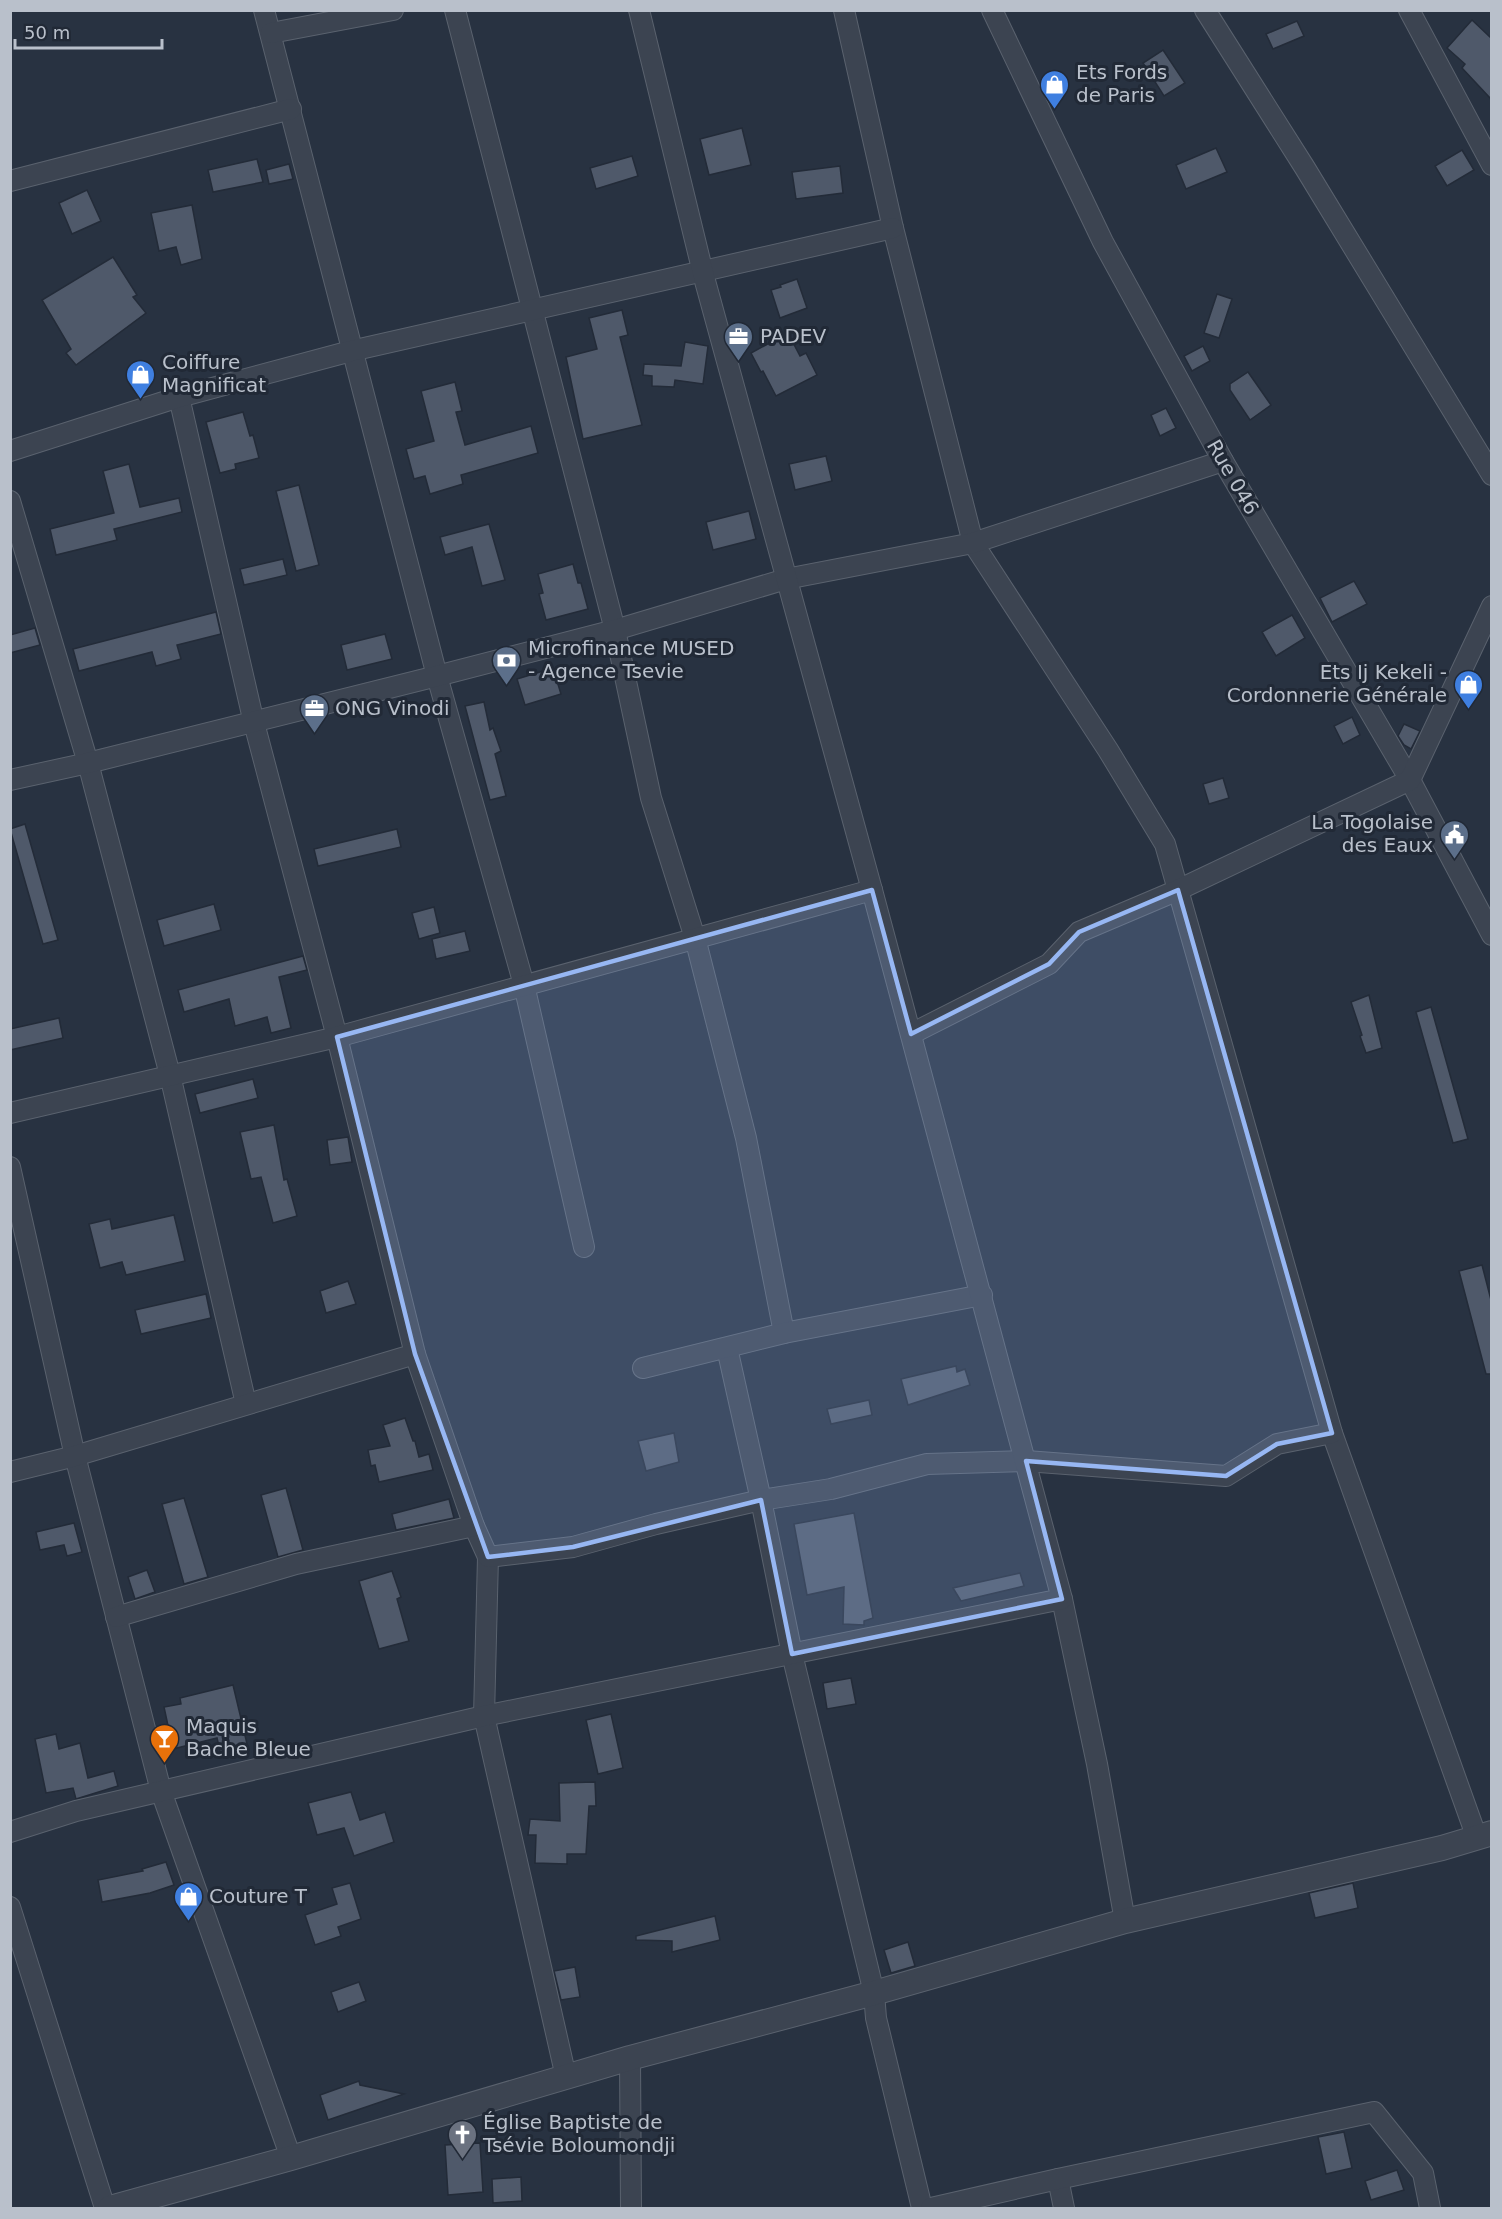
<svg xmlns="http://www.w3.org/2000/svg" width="1502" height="2219" viewBox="0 0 1502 2219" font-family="'DejaVu Sans',sans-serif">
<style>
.building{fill:#4f596a;stroke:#232b38;stroke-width:1.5}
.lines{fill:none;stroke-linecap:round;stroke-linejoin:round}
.minor-casing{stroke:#5a626e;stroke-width:22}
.tertiary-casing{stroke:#5a626e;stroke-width:26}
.minor{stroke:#3c4451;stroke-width:20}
.tertiary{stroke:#3c4451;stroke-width:24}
.marked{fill:#97b7f3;fill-opacity:0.2;stroke:#97b7f3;stroke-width:4.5;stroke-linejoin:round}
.labels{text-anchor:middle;stroke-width:6;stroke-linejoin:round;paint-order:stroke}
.poi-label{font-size:20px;fill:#b9c0cb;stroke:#212936;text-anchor:start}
.street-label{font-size:20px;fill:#b9c0cb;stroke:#212936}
</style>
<rect width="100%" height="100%" fill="#283241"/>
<g class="building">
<polygon points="1472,20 1491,38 1491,99 1462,68 1465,64 1447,48"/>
<polygon points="1297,21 1304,36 1273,49 1266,34"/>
<polygon points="1163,50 1185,83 1164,96 1143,63"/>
<polygon points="742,128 751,165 709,175 700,139"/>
<polygon points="1216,148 1227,172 1186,189 1176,165"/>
<polygon points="1462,150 1474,170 1447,186 1435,166"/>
<polygon points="632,156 638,176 596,189 590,168"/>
<polygon points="257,159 263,182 213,192 208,170"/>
<polygon points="289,164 293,179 269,184 266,170"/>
<polygon points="840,166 843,193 796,199 792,172"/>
<polygon points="87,190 101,221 72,234 59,203"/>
<polygon points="192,205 202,259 181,265 176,247 159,251 151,213"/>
<polygon points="113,257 137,295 133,297 146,313 76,365 66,353 71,349 42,300"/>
<polygon points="797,279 807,308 780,318 771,290 781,287 780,285"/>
<polygon points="1217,294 1232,299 1219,338 1204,333"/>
<polygon points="622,310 628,335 620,337 642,425 583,439 566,357 597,349 589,318"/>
<polygon points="788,333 800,356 806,353 817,375 776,396 763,371 761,372 751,353"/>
<polygon points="685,342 708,346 703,384 675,380 674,387 652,386 652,376 643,375 644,364 681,366"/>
<polygon points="1203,346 1210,361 1192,371 1184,356"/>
<polygon points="1248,372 1271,405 1250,420 1230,390 1230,384"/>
<polygon points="455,382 462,411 456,412 465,445 531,426 538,453 461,475 463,484 430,494 425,476 414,479 406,449 434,441 421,391"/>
<polygon points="1166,408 1176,428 1160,436 1151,415"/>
<polygon points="243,412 250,436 253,435 259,458 235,464 236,469 220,473 206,422"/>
<polygon points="826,456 832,481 795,490 789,464"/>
<polygon points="129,464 140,507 179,498 182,512 114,529 117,540 56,555 50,529 114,513 103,471"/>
<polygon points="299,485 319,565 296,571 276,491"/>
<polygon points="749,511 756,539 713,550 706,522"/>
<polygon points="489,524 505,580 482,586 472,547 445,555 440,537"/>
<polygon points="283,559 287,575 244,585 240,569"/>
<polygon points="573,564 578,583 581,583 588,609 546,620 539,594 543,593 538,574"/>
<polygon points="1354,581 1367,604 1332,622 1320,598"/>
<polygon points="216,612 221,634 177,645 181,659 156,666 152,652 79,671 73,649"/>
<polygon points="1292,615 1305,638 1276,656 1262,632"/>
<polygon points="35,628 40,645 10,653 10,635"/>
<polygon points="385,634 392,659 347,670 341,645"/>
<polygon points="553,668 561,694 525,705 517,679"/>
<polygon points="484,702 490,730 493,728 501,751 495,754 506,796 490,800 465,706"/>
<polygon points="1352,717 1360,735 1343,744 1334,726"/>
<polygon points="1404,724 1420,731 1411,749 1404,745 1398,736"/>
<polygon points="1223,778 1229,798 1209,804 1203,784"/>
<polygon points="25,824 58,940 43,944 10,829"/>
<polygon points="397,829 401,847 318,866 314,849"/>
<polygon points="214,904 221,930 164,946 157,920"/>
<polygon points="434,907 440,933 419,939 412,913"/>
<polygon points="465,931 470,951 436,959 432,939"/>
<polygon points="303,956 307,970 279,977 291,1028 271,1033 267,1017 235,1026 229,999 184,1012 178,990"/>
<polygon points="1369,995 1382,1048 1366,1053 1360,1036 1362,1035 1351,1002"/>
<polygon points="1431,1007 1468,1139 1453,1143 1416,1012"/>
<polygon points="59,1018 63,1038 10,1050 10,1029"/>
<polygon points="253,1079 258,1098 200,1113 195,1094"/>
<polygon points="274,1125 284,1180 287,1179 297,1216 273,1223 261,1177 251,1179 240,1132"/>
<polygon points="348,1137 352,1162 330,1165 327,1140"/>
<polygon points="174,1215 185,1261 126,1275 122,1262 100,1268 89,1224 110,1219 112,1229"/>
<polygon points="1482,1265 1491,1300 1491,1374 1486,1374 1459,1271"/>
<polygon points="348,1281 356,1304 326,1313 320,1291"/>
<polygon points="206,1294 211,1318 141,1334 135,1310"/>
<polygon points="956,1366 957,1372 965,1369 970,1385 908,1405 901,1379"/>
<polygon points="869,1400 872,1415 831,1424 827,1409"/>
<polygon points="405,1418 413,1441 415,1441 419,1457 429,1454 433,1470 379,1482 375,1465 371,1466 368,1450 390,1446 383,1425"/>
<polygon points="674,1433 679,1462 646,1471 638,1441"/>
<polygon points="286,1488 303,1550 278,1557 261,1495"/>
<polygon points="184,1498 208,1577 184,1584 162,1504"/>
<polygon points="449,1499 454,1518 396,1530 392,1514"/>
<polygon points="854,1513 873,1618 864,1621 864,1625 843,1624 844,1587 807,1595 794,1524"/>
<polygon points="74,1523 82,1552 67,1556 64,1545 40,1550 36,1532"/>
<polygon points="147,1570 155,1592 135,1599 128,1577"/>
<polygon points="392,1571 401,1597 397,1599 409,1641 379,1649 359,1581"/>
<polygon points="1020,1573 1024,1586 961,1601 953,1588"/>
<polygon points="851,1678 856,1704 827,1709 823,1683"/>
<polygon points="233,1685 248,1748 221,1755 217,1738 173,1749 164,1707 181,1704 180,1698"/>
<polygon points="611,1714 623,1768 598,1774 586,1720"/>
<polygon points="56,1734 59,1749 80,1743 88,1778 114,1771 118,1786 76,1799 73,1788 46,1793 35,1739"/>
<polygon points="595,1782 596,1806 589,1806 586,1854 567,1854 567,1864 535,1863 536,1835 528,1835 530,1819 560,1821 559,1783"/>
<polygon points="351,1792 360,1820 385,1812 394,1842 354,1856 344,1828 317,1835 308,1803"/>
<polygon points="166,1862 174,1885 150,1893 102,1902 98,1880 143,1871 142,1869"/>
<polygon points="350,1883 361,1919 338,1927 341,1936 315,1945 305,1915 337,1904 332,1888"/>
<polygon points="1353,1883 1358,1908 1315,1918 1309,1893"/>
<polygon points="715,1916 720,1940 672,1952 672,1941 636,1940 636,1936"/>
<polygon points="908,1942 915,1966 891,1973 884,1950"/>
<polygon points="575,1967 580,1997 561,2000 554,1971"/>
<polygon points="359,1982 366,2001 338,2012 331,1992"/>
<polygon points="359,2081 360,2085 404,2094 328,2120 320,2095"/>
<polygon points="1344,2132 1352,2168 1326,2174 1318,2137"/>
<polygon points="480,2143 483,2192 448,2195 445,2145"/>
<polygon points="1397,2170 1404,2190 1371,2200 1365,2181"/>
<polygon points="521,2177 522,2201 493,2203 492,2179"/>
</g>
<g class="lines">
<defs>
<g id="minor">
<polyline points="264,10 437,676 524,985 584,1247"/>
<polyline points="455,10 615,630 651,798 695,938 746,1138 784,1333"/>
<polyline points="844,10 893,228 973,543 1108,750 1165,844 1332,1433 1477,1838"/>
<polyline points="992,10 1103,242 1223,461 1410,780 1492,935"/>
<polyline points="1205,10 1305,168 1492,475"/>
<polyline points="1409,10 1492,165"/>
<polyline points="271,33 393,10"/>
<polyline points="10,181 291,109"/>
<polyline points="179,397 254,723 337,1037 415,1354 474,1526 488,1557 484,1716 566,2077"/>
<polyline points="10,451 179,397 351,351 893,228"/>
<polyline points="10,501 88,763 170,1075 246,1404"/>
<polyline points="10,780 88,763 437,676 615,630 786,579 973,543 1223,461"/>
<polyline points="911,1034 1049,964 1079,932 1178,890 1410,780 1492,606"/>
<polyline points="10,1113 337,1037 872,890"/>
<polyline points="10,1167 75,1456 161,1791 291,2158"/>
<polyline points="727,1348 761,1500 792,1654 874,1993 876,2018 922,2208"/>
<polyline points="643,1368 784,1333 982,1295"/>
<polyline points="10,1472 75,1456 415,1354"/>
<polyline points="488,1557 573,1547 656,1524 761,1500 831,1489 927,1464 1026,1461 1226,1476 1277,1444 1332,1433"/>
<polyline points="1062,1599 1097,1764 1125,1921"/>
<polyline points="116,1617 296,1564 474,1526"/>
<polyline points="10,1832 76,1811 484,1716 1062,1599 872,890 705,281 639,10"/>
<polyline points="10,1907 105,2208"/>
<polyline points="630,2058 631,2208"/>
<polyline points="1058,2179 1064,2208"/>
<polyline points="931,2208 1058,2179 1374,2112 1423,2173 1430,2208"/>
</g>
<polyline id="tertiary" points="110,2208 291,2158 630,2058 874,1993 1125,1921 1442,1848 1492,1833"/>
</defs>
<use href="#minor" class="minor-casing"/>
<use href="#tertiary" class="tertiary-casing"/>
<use href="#minor" class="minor"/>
<use href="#tertiary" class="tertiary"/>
</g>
<path class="marked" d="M872 890 911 1034 1049 964 1079 932 1178 890 1332 1433 1277 1444 1226 1476 1026 1461 1062 1599 792 1654 761 1500 573 1547 488 1557 415 1354 337 1037Z"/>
<defs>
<symbol id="shop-pin" viewBox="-11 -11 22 30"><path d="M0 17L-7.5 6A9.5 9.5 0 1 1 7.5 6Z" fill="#3f7fe0" stroke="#212936"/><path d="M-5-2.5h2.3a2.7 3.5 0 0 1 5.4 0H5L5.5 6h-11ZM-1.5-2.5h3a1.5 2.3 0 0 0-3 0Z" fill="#fff"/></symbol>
<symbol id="office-pin" viewBox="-11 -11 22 30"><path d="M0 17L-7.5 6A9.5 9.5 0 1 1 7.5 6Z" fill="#5c6f8a" stroke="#212936"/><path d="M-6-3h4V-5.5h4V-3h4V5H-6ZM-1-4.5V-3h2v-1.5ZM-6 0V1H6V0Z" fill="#fff"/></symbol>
<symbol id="bank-pin" viewBox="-11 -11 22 30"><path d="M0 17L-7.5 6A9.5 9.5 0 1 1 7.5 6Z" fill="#5c6f8a" stroke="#212936"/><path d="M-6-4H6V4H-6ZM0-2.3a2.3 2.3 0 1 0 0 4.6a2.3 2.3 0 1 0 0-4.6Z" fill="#fff"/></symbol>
<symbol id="civic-pin" viewBox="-11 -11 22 30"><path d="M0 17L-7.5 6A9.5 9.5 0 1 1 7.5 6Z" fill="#5c6f8a" stroke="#212936"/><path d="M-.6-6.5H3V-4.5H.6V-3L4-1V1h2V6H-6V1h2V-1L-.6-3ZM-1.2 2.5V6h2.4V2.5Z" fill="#fff"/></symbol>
<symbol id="bar-pin" viewBox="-11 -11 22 30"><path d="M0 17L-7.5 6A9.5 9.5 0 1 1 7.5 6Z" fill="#e8710a" stroke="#212936"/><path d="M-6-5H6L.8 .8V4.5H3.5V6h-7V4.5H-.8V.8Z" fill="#fff"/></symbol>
<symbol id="church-pin" viewBox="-11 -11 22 30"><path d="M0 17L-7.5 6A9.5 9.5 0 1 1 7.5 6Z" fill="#6b7280" stroke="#212936"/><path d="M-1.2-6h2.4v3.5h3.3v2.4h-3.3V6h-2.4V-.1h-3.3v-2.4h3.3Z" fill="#fff"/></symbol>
</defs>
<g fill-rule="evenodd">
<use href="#shop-pin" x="1038" y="68" width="33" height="45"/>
<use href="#office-pin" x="722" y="320" width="33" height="45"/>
<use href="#shop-pin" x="124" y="358" width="33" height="45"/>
<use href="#bank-pin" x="490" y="644" width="33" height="45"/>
<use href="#shop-pin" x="1452" y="668" width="33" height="45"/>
<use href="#office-pin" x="298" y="692" width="33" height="45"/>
<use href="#civic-pin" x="1438" y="818" width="33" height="45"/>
<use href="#bar-pin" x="148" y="1722" width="33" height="45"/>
<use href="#shop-pin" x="172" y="1880" width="33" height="45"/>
<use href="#church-pin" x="446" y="2118" width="33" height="45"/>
</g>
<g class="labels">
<g class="poi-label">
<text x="1076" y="79">Ets Fords<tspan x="1076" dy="23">de Paris</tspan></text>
<text x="760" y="343">PADEV</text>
<text x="162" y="369">Coiffure<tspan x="162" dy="23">Magnificat</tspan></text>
<text x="528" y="655">Microfinance MUSED<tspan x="528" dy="23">- Agence Tsevie</tspan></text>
<text x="1447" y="679" text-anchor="end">Ets Ij Kekeli -<tspan x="1447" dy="23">Cordonnerie Générale</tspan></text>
<text x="335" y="715">ONG Vinodi</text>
<text x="1433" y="829" text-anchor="end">La Togolaise<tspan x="1433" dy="23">des Eaux</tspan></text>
<text x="186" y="1733">Maquis<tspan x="186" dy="23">Bache Bleue</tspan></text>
<text x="209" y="1903">Couture T</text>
<text x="483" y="2129">Église Baptiste de<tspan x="483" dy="23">Tsévie Boloumondji</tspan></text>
</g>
<g class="street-label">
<text transform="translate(1233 477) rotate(60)" y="7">Rue 046</text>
</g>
</g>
<rect width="1502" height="2219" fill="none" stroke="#b9c0cb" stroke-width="24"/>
<path d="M15 39v9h147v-9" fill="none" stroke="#b9c0cb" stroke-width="3"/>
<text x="24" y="39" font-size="18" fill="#b9c0cb" stroke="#212936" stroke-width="4.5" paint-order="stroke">50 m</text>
</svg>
